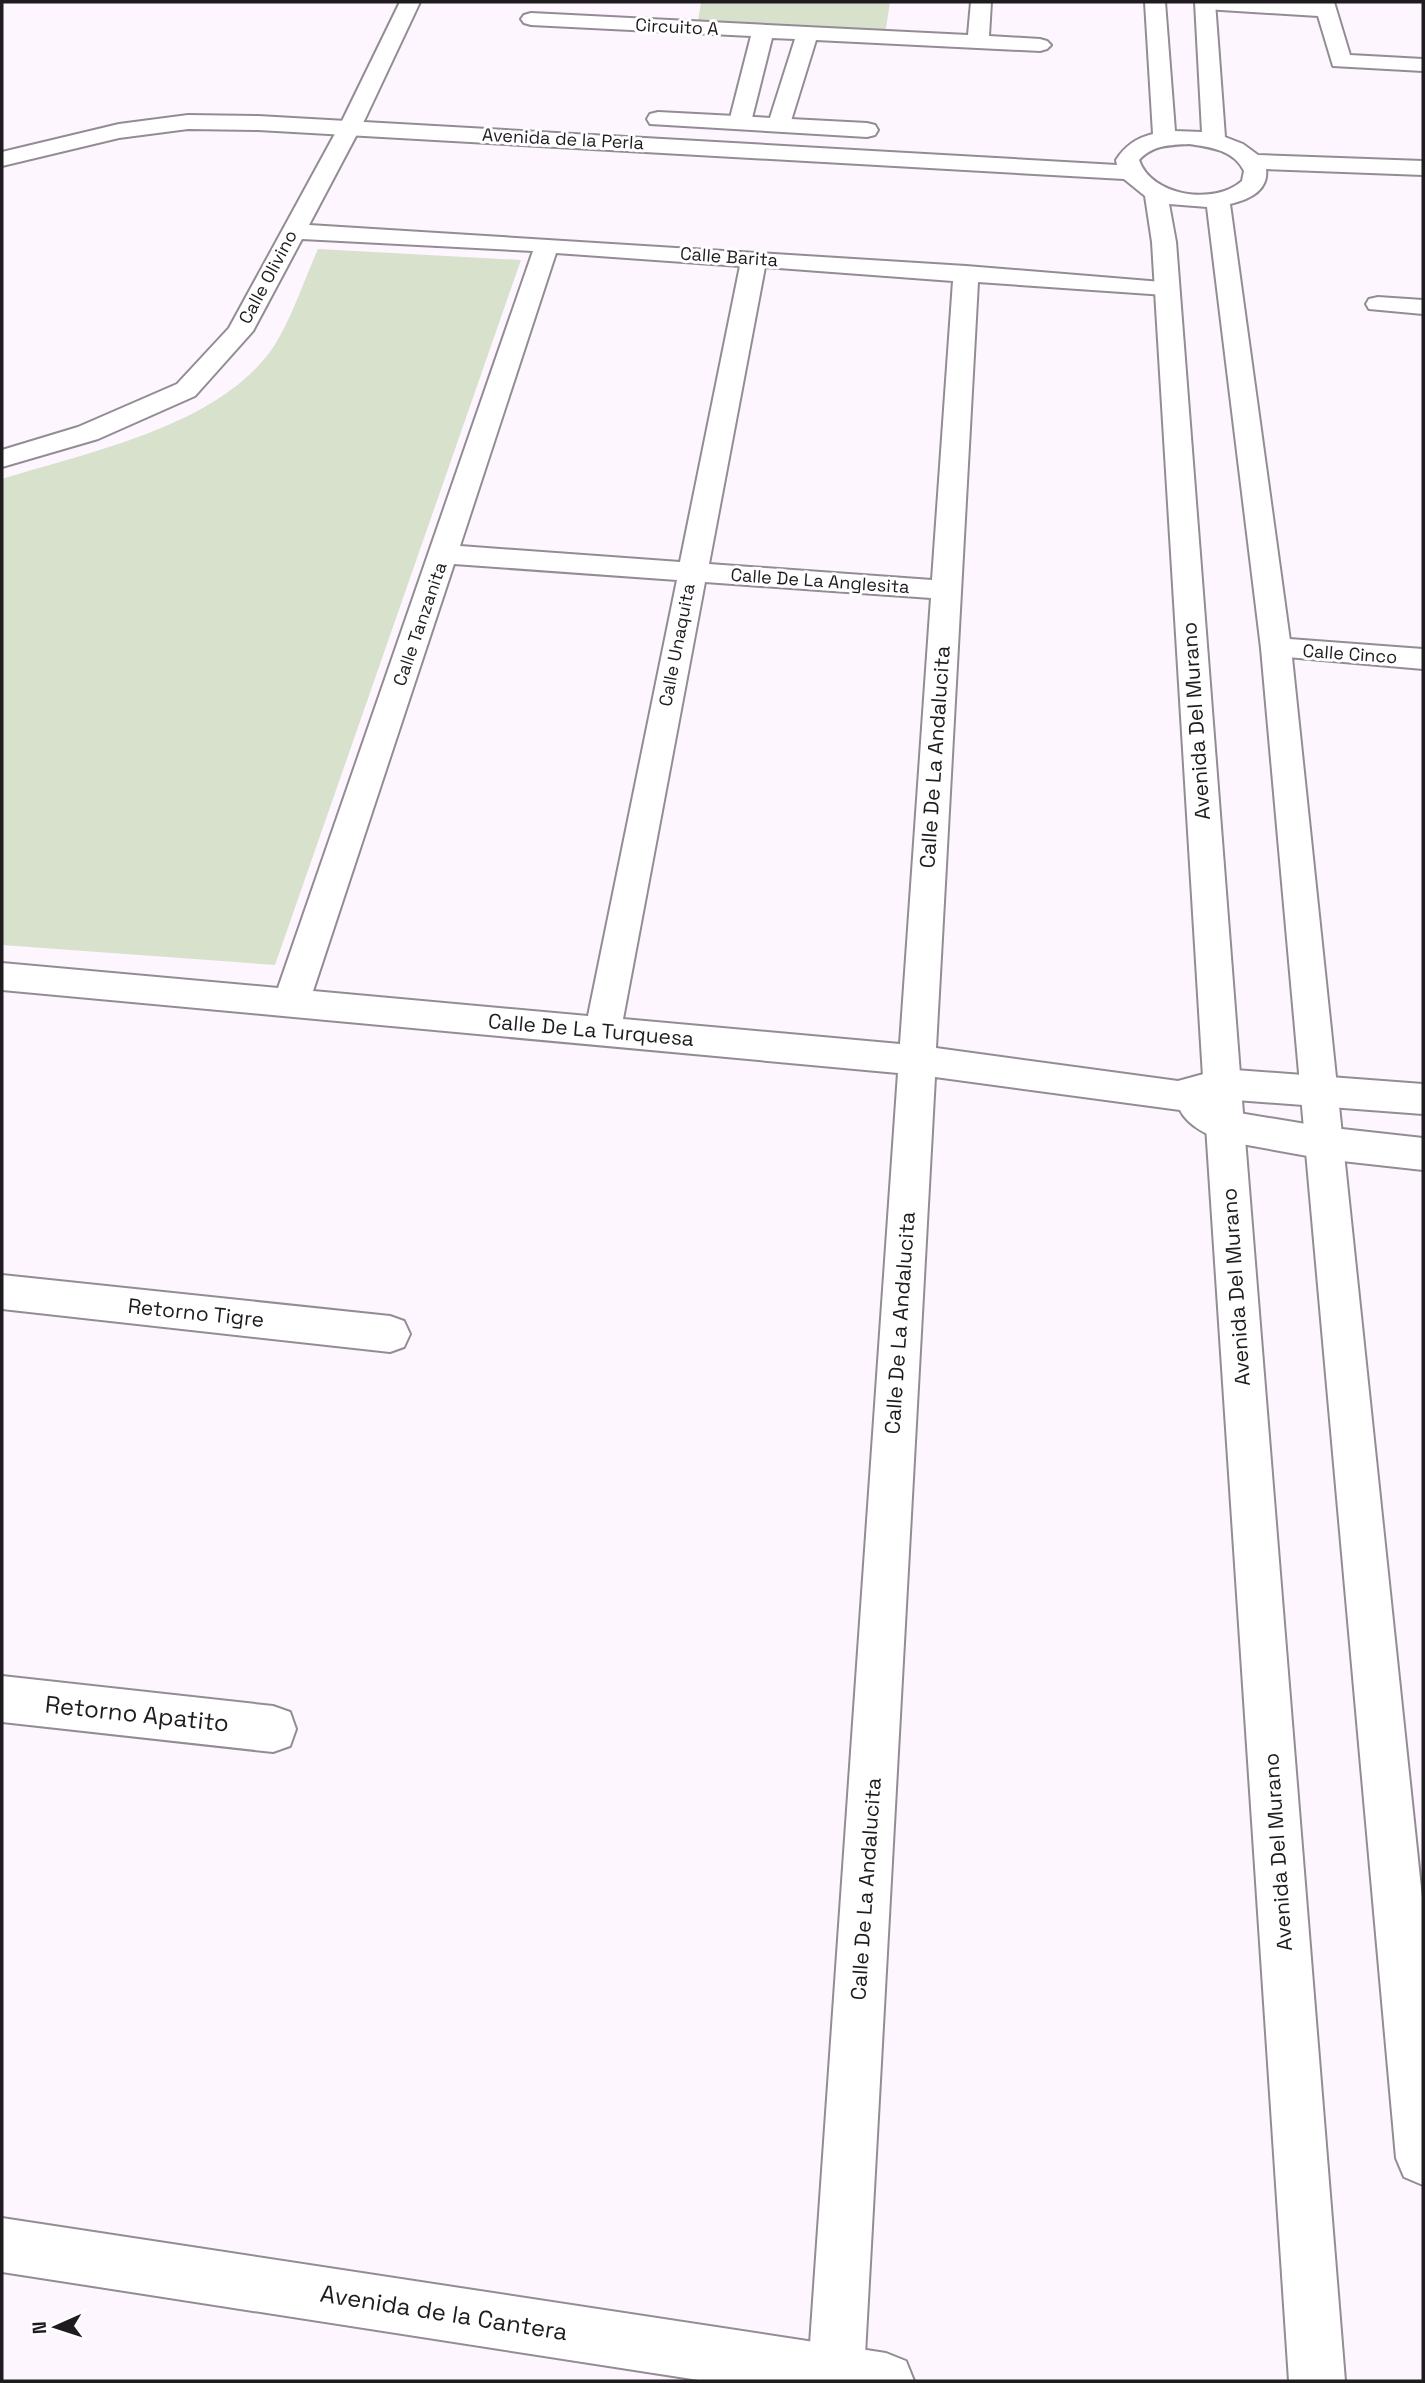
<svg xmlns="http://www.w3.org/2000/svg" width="1425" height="2383" viewBox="0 0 1425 2383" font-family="'Space Grotesk',sans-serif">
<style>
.green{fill:#d7e1cc}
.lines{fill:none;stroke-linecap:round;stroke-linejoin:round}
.street-casing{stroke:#948c94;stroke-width:4}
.secondary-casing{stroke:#948c94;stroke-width:4}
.street{fill:#fff;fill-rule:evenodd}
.secondary{fill:#fff;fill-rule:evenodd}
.labels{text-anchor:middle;stroke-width:6;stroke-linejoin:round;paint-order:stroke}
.far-street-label{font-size:18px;fill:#1f1c1f;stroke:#fff}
.street-label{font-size:21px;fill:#1f1c1f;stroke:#fff}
.near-street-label{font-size:24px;fill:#1f1c1f;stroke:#fff}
</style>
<rect width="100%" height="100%" fill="#fef6ff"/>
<g class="green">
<polygon points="701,2 890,2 885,35 697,27"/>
<path d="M318 249 521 260 275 965 2 945V479C88 452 221 426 274 346 291 320 305 278 318 249Z"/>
</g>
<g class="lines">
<defs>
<g id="street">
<path d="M400 2H420L365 119 309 225 966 266 1174 283 1177 288 1174 293 1165 295 978 282 936 1048 1178 1081 1222 1069 1423 1084V1114L1222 1099 1215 1101 1233 1112 1324 1127 1423 1138V1170L1324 1159 1225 1141C1209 1136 1188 1126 1180 1110L935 1077 864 2373 861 2381H811L808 2373 898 1073 2 990V963L278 988 533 251 302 239 253 331 195 396 98 439 2 467V450L78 427 177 384 229 328 343 119ZM556 253 740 266 680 562 460 546ZM765 267 953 281 932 580 709 564ZM454 564 677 580 588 1016 313 991ZM705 582 931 598 900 1044 623 1019Z"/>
<polygon points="971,2 991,2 989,36 1040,39 1047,41 1051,45 1047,49 1040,51 816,40 790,124 787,129 771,129 768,124 795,39 772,38 751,122 748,127 732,127 729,122 751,36 531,25 524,23 521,19 524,15 531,13 968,35"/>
<polygon points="1196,2 1334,2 1350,55 1423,59 1423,71 1333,66 1318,16 1205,9 1198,7"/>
<polygon points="1378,297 1423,300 1423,314 1369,309 1366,304 1369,299"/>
<polygon points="1276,638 1423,649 1423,669 1265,655 1261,648 1265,641"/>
<polygon points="2,1275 390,1316 404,1321 410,1334 404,1347 390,1352 2,1309"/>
<polygon points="2,1676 273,1706 290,1712 296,1729 290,1746 273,1752 2,1722"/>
</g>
<g id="secondary">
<path d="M1145 2H1165L1175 131 1202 132 1195 2H1215L1225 137 1243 144 1258 155 1423 161V175L1266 169C1269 191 1248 200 1230 204L1291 648 1423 1907V2185L1404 2177 1396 2158 1261 648 1207 207 1169 204 1176 242 1244 1126 1345 2381H1289L1206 1126 1152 242 1145 196 1124 179 258 130 188 129 119 138 2 166V152L119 124 188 115 258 116 1117 165 1116 160C1125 146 1136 138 1153 134ZM1189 144C1210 147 1234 150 1244 171L1242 181C1214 206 1151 196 1139 160 1153 145 1169 145 1189 144Z"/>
<polygon points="658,112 867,123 875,125 878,130 875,135 867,137 650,124 647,119 650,114"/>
<polygon points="2,2218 886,2353 906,2361 914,2381 705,2381 2,2272"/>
</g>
</defs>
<use href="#street" class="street-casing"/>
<use href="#secondary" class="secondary-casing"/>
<use href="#street" class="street"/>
<use href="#secondary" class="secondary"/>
</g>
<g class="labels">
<g class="far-street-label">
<text transform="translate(677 27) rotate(3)" y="6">Circuito A</text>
<text transform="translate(563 139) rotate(3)" y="6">Avenida de la Perla</text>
<text transform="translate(729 257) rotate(4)" y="6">Calle Barita</text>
<text transform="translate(268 277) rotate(-62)" y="6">Calle Olivino</text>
<text transform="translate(820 581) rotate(4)" y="6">Calle De La Anglesita</text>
<text transform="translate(420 624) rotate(-71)" y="6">Calle Tanzanita</text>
<text transform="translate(677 645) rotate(-79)" y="6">Calle Unaquita</text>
<text transform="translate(1350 654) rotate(4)" y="6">Calle Cinco</text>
</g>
<g class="street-label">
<text transform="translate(1196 721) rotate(-94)" y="7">Avenida Del Murano</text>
<text transform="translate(935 757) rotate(-86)" y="7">Calle De La Andalucita</text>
<text transform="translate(591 1030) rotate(5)" y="7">Calle De La Turquesa</text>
<text transform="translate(1236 1287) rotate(-94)" y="7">Avenida Del Murano</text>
<text transform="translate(196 1313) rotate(6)" y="7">Retorno Tigre</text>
<text transform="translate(900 1323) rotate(-86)" y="7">Calle De La Andalucita</text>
<text transform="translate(1278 1852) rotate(-94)" y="7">Avenida Del Murano</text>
<text transform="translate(866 1889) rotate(-86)" y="7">Calle De La Andalucita</text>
</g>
<g class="near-street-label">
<text transform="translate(137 1714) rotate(6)" y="8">Retorno Apatito</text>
<text transform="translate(444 2313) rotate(9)" y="8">Avenida de la Cantera</text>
</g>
</g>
<rect width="1425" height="2383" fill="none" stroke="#1f1c1f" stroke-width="7"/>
<g transform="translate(56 2327) rotate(267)" stroke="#ffffff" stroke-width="5" paint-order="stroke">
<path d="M0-5L12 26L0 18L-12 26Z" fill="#1f1c1f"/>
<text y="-10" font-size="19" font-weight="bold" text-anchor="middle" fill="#1f1c1f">N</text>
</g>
</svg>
